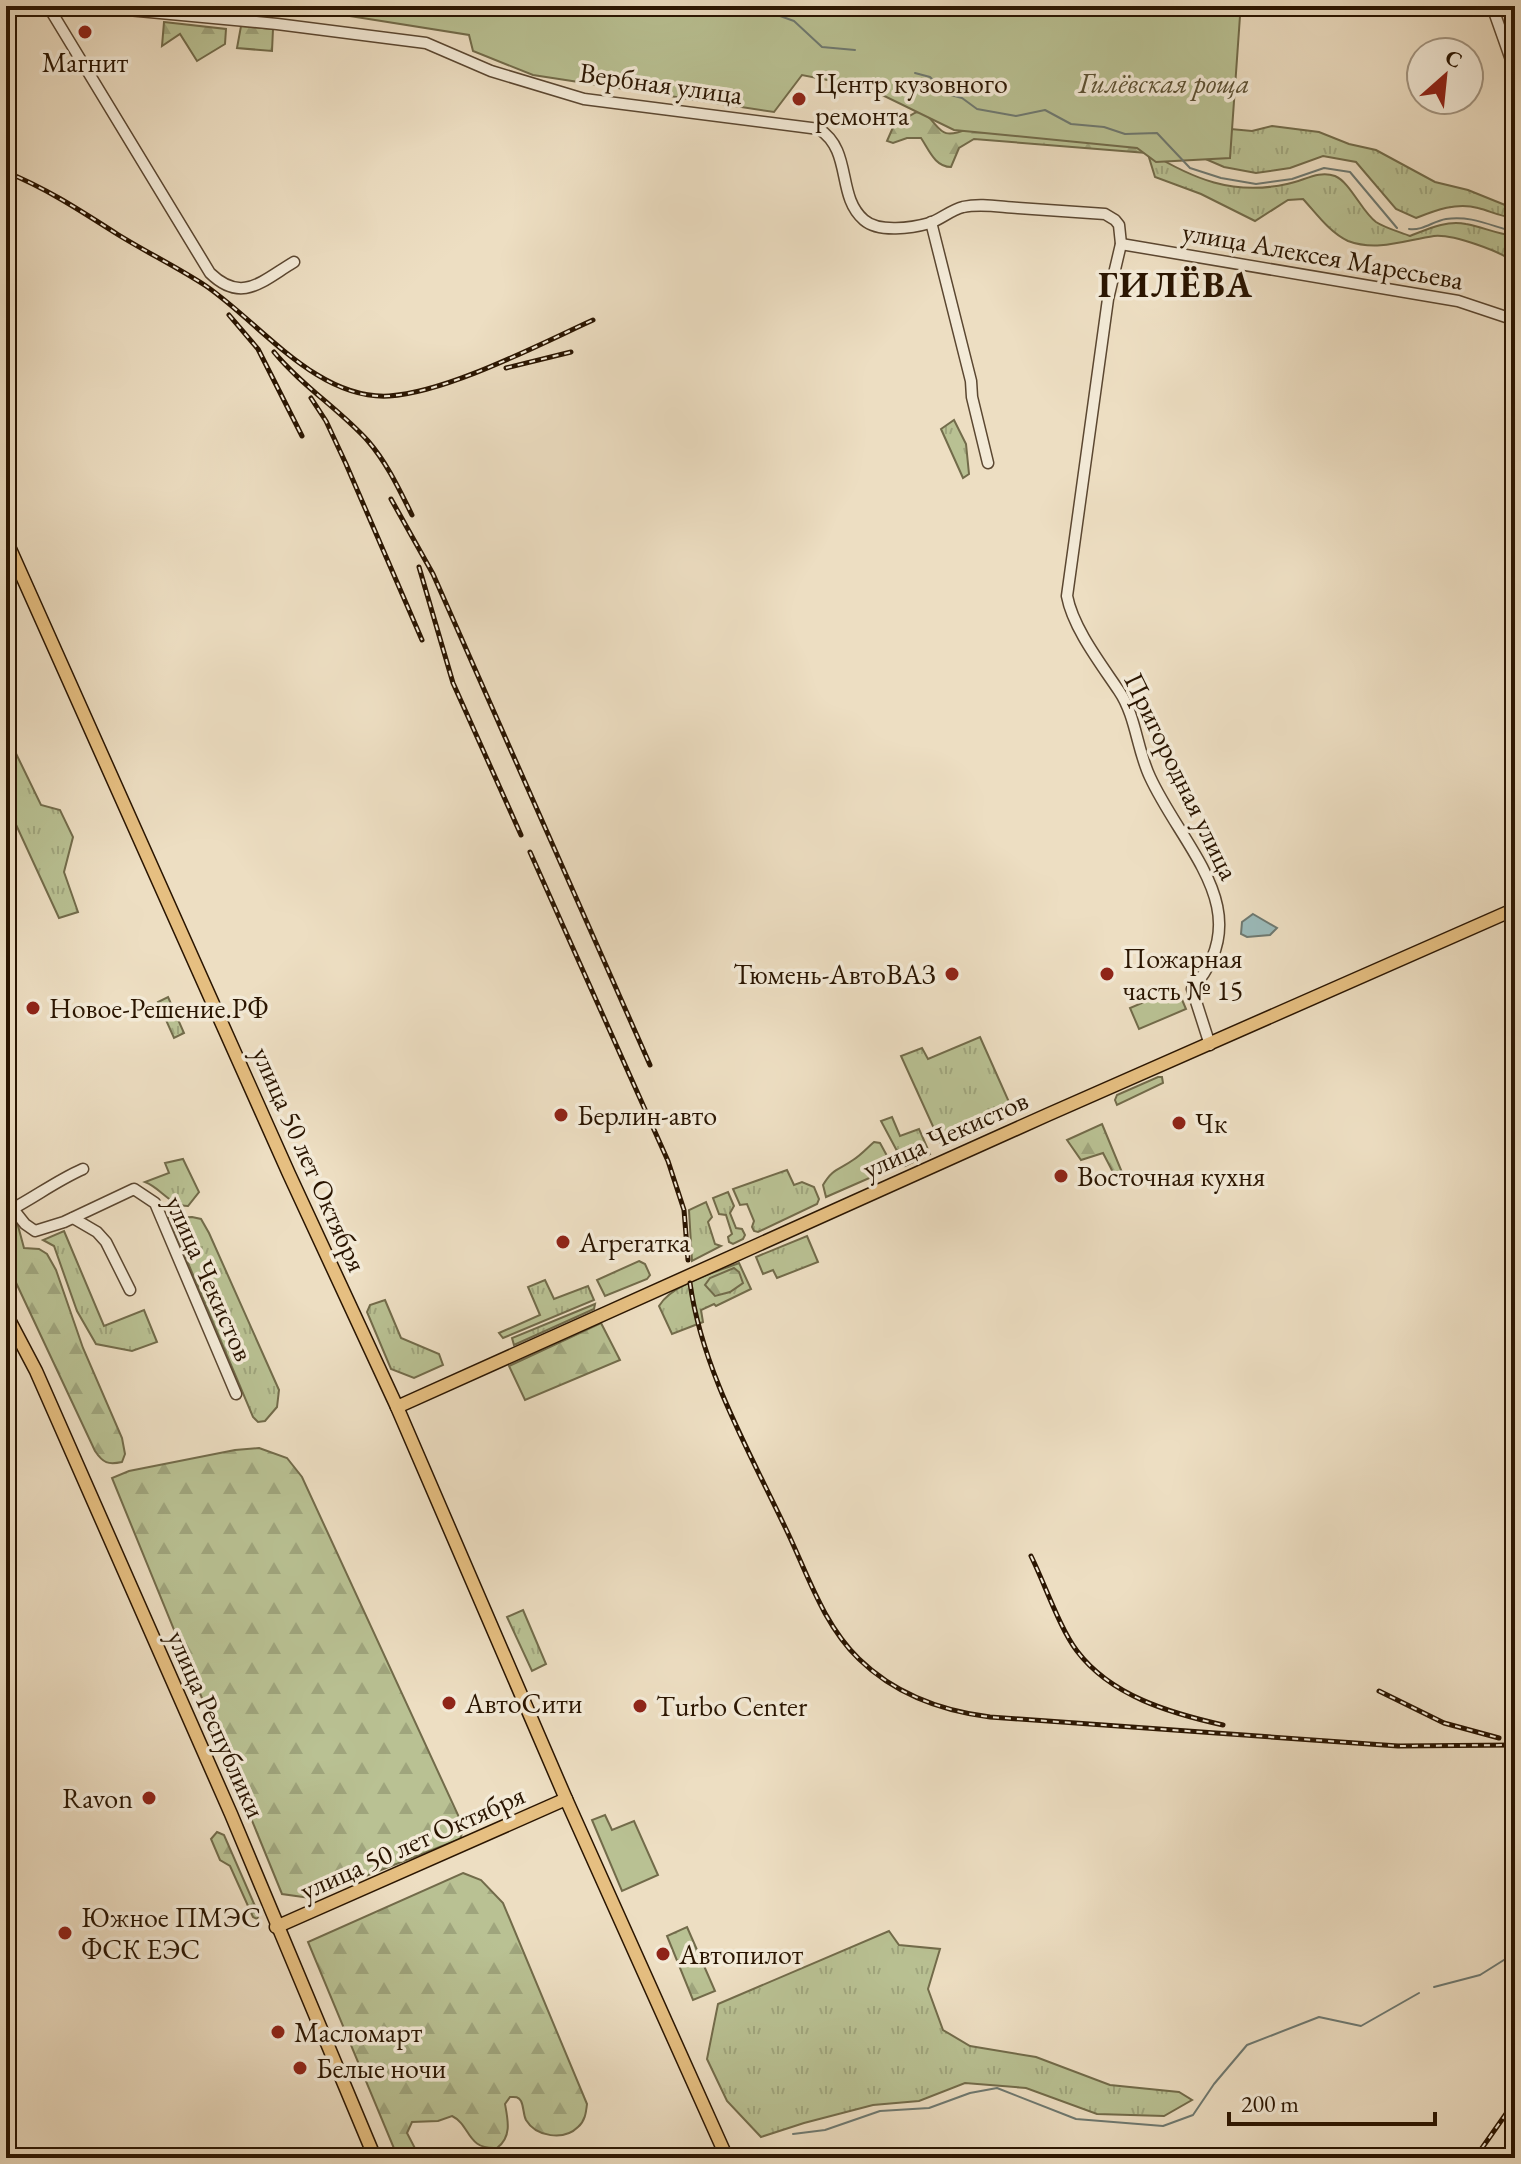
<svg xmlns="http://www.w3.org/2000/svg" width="1521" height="2164" viewBox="0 0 1521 2164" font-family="'EB Garamond',serif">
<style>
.grass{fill:url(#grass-tufts);stroke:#726b4a;stroke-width:2}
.forest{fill:url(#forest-firs);stroke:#726b4a;stroke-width:2}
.park{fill:#b9c193;stroke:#726b4a;stroke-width:2}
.water{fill:#9bbbbb;stroke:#6e7971;stroke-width:2}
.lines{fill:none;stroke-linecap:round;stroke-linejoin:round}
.stream{stroke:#6e7971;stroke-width:2}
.minor-casing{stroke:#5b4731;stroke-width:13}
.major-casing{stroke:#2a1501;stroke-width:15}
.minor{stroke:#f3ead7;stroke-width:10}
.major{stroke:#e6bf81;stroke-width:12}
.rail-casing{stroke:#2a1501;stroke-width:5}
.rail{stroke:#f3ead7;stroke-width:2;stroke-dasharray:6;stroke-linecap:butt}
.poi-dot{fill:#8f2418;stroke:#f3ead7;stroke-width:3}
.labels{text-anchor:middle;stroke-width:7;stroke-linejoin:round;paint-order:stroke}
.poi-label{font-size:28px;fill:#2a1501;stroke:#f3ead7;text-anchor:start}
.street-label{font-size:28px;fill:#2a1501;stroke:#f3ead7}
.park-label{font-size:28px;font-style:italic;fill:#5c5134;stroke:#f3ead7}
.district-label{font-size:36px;font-weight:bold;letter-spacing:2px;fill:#2a1501;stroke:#f3ead7}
</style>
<defs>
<pattern id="grass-tufts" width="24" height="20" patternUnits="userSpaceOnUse" patternTransform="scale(2)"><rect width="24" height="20" fill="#b9c193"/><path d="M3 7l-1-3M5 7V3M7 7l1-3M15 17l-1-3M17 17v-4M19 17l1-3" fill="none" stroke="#9fa57d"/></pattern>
<pattern id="forest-firs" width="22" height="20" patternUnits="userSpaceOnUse" patternTransform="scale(2)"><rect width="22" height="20" fill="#b9c193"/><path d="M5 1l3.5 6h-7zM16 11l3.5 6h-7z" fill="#9fa57d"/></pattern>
</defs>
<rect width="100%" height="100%" fill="#eddec2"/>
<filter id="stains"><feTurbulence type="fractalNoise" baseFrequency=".0025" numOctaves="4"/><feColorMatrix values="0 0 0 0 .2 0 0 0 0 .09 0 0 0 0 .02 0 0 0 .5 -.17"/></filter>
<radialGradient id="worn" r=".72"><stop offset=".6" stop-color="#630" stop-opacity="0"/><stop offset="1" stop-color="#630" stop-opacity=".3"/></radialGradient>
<g class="grass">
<path d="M1272 126 1319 132 1349 144 1376 150 1435 182 1468 190 1515 209V217C1502 218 1491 211 1478 208 1457 202 1436 210 1416 218L1396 209 1356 162 1323 156 1290 168 1256 173 1224 167 1187 151 1220 128 1252 131Z"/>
<path d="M1147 151C1193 179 1233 196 1287 184 1304 181 1318 170 1335 176 1350 182 1362 212 1376 222 1385 228 1400 232 1410 236 1428 229 1446 220 1466 224 1483 227 1496 234 1515 236V263C1501 251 1452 234 1434 236 1406 240 1377 252 1348 241 1330 233 1316 213 1303 199L1288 200 1255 221 1201 194 1155 177Z"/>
<polygon points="954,420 966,444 969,474 963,478 941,429"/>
<polygon points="6,721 9,726 8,737 41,805 60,810 73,837 64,872 78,912 59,918 6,803"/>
<polygon points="168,997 184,1033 174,1038 158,1002"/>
<polygon points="980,1037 1013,1111 941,1144 901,1056 922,1048 928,1059"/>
<polygon points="1158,1077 1162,1077 1163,1083 1117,1105 1115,1100 1117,1095"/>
<polygon points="892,1117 900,1136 919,1129 930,1154 905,1166 881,1121"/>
<path d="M874 1142 880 1143 892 1165 890 1169 826 1197 823 1185C833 1168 839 1170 853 1160 861 1155 867 1148 874 1142Z"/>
<path d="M183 1159 199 1192 188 1206C170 1206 161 1188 145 1182L169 1173 165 1163Z"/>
<polygon points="787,1170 794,1185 802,1182 814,1187 819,1199 817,1204 758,1232 754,1231 752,1227 754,1221 747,1204 740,1205 733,1189"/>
<polygon points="728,1192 734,1206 730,1213 736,1228 742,1229 745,1235 743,1239 733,1244 729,1242 728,1237 732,1234 726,1215 719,1214 713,1198"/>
<polygon points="706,1202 712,1217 708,1222 715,1244 721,1246 692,1261 689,1210"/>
<polygon points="192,1217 201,1219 209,1233 279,1390 277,1407 265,1421 258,1422 253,1417 169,1218"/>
<polygon points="64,1231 104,1326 144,1310 157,1342 132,1351 96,1344 77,1311 54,1246 43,1240"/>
<polygon points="807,1236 818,1262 777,1278 773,1270 763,1274 756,1257"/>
<polygon points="639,1261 645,1264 650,1275 647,1279 605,1296 597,1280"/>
<path d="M739 1263 751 1289 716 1306 714 1304 701 1310 703 1322 672 1334 659 1306C672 1284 716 1272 739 1263Z"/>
<polygon points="545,1280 554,1299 588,1286 594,1300 503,1338 499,1333 540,1315 528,1287"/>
<polygon points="385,1300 401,1338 439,1354 443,1365 414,1378 391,1369 367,1312 370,1305"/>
<polygon points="595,1304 594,1309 514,1345 512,1338"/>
<polygon points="523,1610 546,1664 532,1671 507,1617"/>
<polygon points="889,1931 899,1945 940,1949 928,1989 943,2030 970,2046 1036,2057 1110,2085 1179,2092 1192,2100 1164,2116 1097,2114 1026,2088 965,2083 919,2101 873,2105 804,2123 761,2137 727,2101 707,2059 718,2004"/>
</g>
<g class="forest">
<polygon points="1104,6 1221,6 1179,14"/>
<polygon points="164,22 226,29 225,44 197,61 180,34 162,46"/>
<polygon points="241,26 273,29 272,51 237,48"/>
<path d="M920 110C942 125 937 142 967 129L1130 142 1147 153 974 139 959 148 951 167C935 167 929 150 921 138H907L893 143 887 141 894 125Z"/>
<polygon points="1102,1124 1126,1182 1118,1182 1103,1153 1081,1160 1067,1140"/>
<path d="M6 1213H11L17 1222 24 1248 39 1249 47 1254 56 1270 83 1348 122 1438 125 1454 122 1462C108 1465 103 1463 95 1451L11 1272 6 1260Z"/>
<polygon points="734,1268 739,1272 743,1283 730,1292 715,1296 705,1285 710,1278"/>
<polygon points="601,1323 620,1360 525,1400 509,1366"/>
<polygon points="259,1448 287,1458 302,1477 464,1828 460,1839 310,1898 282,1894 112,1478 129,1471 235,1450"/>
<polygon points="217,1832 224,1835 259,1915 257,1919 253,1917 230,1866 220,1860 211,1839"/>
<path d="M463 1873 481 1880 503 1903 587 2104C586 2113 585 2121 578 2127 564 2141 536 2137 526 2120 523 2114 524 2107 521 2101 518 2096 514 2097 510 2097L505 2104C508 2120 512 2137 497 2148 466 2150 471 2125 452 2116L438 2121 412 2122 407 2133 420 2158H398L308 1942Z"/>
<polygon points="687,1927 715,1991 693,2000 667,1936"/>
</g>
<g class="park">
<polygon points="219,6 1112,6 1206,16 1240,16 1230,158 1156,162 1137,148 954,130 868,88 802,75 774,112 533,75 473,51 469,35 331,13"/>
<polygon points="1177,988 1186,1009 1139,1029 1130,1008"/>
<polygon points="605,1815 612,1830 634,1821 658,1875 622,1891 592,1820"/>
</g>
<polygon class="water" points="1253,914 1277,928 1270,935 1247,937 1241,934 1242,922"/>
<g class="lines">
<g class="stream">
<polyline points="725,6 747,14 769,12 794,21 822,47 855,50"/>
<polyline points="915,73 930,77 947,94 962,98 977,109 1016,116 1045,110 1071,124 1104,127 1125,134 1157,133 1190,168 1221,178 1256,184 1292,179 1324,168 1350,172 1397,228"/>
<path d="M1409 229C1423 231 1433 221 1446 219 1471 215 1491 226 1515 232"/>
<polyline points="1434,1987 1480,1975 1515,1953"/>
<polyline points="793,2134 825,2130 880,2111 929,2108 970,2093 997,2088 1076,2119 1163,2126 1193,2115 1214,2084 1247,2045 1319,2017 1361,2026 1419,1993"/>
</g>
<defs>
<g id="minor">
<path d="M48 6 210 273C242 304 262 281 294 262"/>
<path d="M85 6 277 24 426 43 491 71 584 99 819 129C853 151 836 196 864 220 879 233 912 228 930 223 941 219 951 210 963 207 981 203 1000 207 1018 208 1047 210 1076 212 1105 214L1115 220 1119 225 1121 244 1108 299 1067 596C1073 628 1101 664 1119 691 1136 716 1137 750 1150 777 1183 849 1260 912 1192 989L1210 1045"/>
<polyline points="1492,6 1515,71"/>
<polyline points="931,222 971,381 972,397 988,463"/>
<polyline points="1121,244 1458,301 1515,320"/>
<polyline points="6,1200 25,1224 35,1231 64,1222 134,1189 155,1203 236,1394"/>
<path d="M14 1208C38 1195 58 1180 83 1169"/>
<polyline points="73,1218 97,1232 106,1242 130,1290"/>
</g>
<g id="major">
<polyline points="6,540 289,1174 397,1407 566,1799 727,2158"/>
<polyline points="6,1314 36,1371 231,1814 375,2158"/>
<polyline points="397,1407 1047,1115 1515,909"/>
<polyline points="276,1927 566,1799"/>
</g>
</defs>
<use href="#minor" class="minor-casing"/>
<use href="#major" class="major-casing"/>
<use href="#minor" class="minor"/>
<use href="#major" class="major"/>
<defs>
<g id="rail">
<path d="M6 172C46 188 81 211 117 234 146 252 177 267 206 286 260 323 317 400 389 396 448 392 538 345 593 320"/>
<polyline points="229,315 258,349 302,436"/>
<path d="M274 352C302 386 339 409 368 441 387 463 399 489 412 515"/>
<polyline points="506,368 571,352"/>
<polyline points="311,398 326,421 346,464 422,640"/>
<polyline points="391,499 433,574 650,1065"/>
<polyline points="419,567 453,683 521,835"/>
<polyline points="530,852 668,1161 684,1210 688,1260"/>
<path d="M690 1283C702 1369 748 1449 785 1527 807 1572 822 1623 859 1659 895 1694 942 1711 990 1717L1398 1746 1515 1745"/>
<path d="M1031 1556C1044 1582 1060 1629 1077 1651 1111 1696 1170 1713 1223 1725"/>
<polyline points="1379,1691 1444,1723 1499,1738"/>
<polyline points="1475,2158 1515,2101"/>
</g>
</defs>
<use href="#rail" class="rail-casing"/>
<use href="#rail" class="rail"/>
</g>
<g class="poi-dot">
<circle cx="85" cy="32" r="8"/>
<circle cx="799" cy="99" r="8"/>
<circle cx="952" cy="974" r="8"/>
<circle cx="1107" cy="974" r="8"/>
<circle cx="33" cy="1008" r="8"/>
<circle cx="561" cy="1115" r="8"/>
<circle cx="1179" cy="1123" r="8"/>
<circle cx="1061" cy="1176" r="8"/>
<circle cx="563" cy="1242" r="8"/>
<circle cx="449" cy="1703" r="8"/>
<circle cx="640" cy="1706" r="8"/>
<circle cx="149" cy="1798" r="8"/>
<circle cx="65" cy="1933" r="8"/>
<circle cx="663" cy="1954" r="8"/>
<circle cx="278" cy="2032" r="8"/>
<circle cx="300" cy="2068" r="8"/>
</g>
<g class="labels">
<g class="poi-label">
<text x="85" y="72" text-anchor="middle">Магнит</text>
<text x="815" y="93">Центр кузовного<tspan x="815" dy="32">ремонта</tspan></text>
<text x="1123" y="968">Пожарная<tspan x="1123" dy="32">часть № 15</tspan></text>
<text x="936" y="984" text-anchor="end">Тюмень-АвтоВАЗ</text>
<text x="49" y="1018">Новое-Решение.РФ</text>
<text x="577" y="1125">Берлин-авто</text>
<text x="1195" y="1133">Чк</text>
<text x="1077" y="1186">Восточная кухня</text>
<text x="579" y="1252">Агрегатка</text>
<text x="465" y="1713">АвтоСити</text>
<text x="656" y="1716">Turbo Center</text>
<text x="133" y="1808" text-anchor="end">Ravon</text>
<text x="81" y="1927">Южное ПМЭС<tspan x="81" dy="32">ФСК ЕЭС</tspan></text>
<text x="679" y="1964">Автопилот</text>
<text x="294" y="2042">Масломарт</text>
<text x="316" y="2078">Белые ночи</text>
</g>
<g class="street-label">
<text transform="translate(661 83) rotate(8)" y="10">Вербная улица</text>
<text transform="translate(1323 255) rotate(10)" y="10">улица Алексея Маресьева</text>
<text transform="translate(1182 776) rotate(64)" y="10">Пригородная улица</text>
<text transform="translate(945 1134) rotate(-24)" y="10">улица Чекистов</text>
<text transform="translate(310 1159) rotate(66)" y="10">улица 50 лет Октября</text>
<text transform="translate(210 1278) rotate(66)" y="10">улица Чекистов</text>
<text transform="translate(217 1724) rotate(66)" y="10">улица Республики</text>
<text transform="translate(412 1842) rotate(-24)" y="10">улица 50 лет Октября</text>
</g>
<g class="park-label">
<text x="1164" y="93">Гилёвская роща</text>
</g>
<g class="district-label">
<text x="1176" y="297">ГИЛЁВА</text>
</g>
</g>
<rect width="1521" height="2164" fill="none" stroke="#eddec2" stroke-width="32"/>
<rect x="8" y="8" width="1505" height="2148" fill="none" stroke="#2a1501" stroke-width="4"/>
<rect x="16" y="16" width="1489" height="2132" fill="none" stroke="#2a1501" stroke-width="2"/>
<g transform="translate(1445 76) rotate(27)"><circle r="38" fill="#f3ead7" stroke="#a39581" stroke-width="2"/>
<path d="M0-6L14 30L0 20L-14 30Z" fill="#8f2418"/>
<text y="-12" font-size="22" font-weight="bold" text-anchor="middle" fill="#2a1501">С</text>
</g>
<path d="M1229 2112v12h206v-12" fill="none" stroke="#2a1501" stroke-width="4"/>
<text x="1241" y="2112" font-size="24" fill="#2a1501" stroke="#f3ead7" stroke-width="6" paint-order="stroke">200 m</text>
<rect width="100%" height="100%" filter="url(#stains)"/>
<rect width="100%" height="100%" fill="url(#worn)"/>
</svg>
